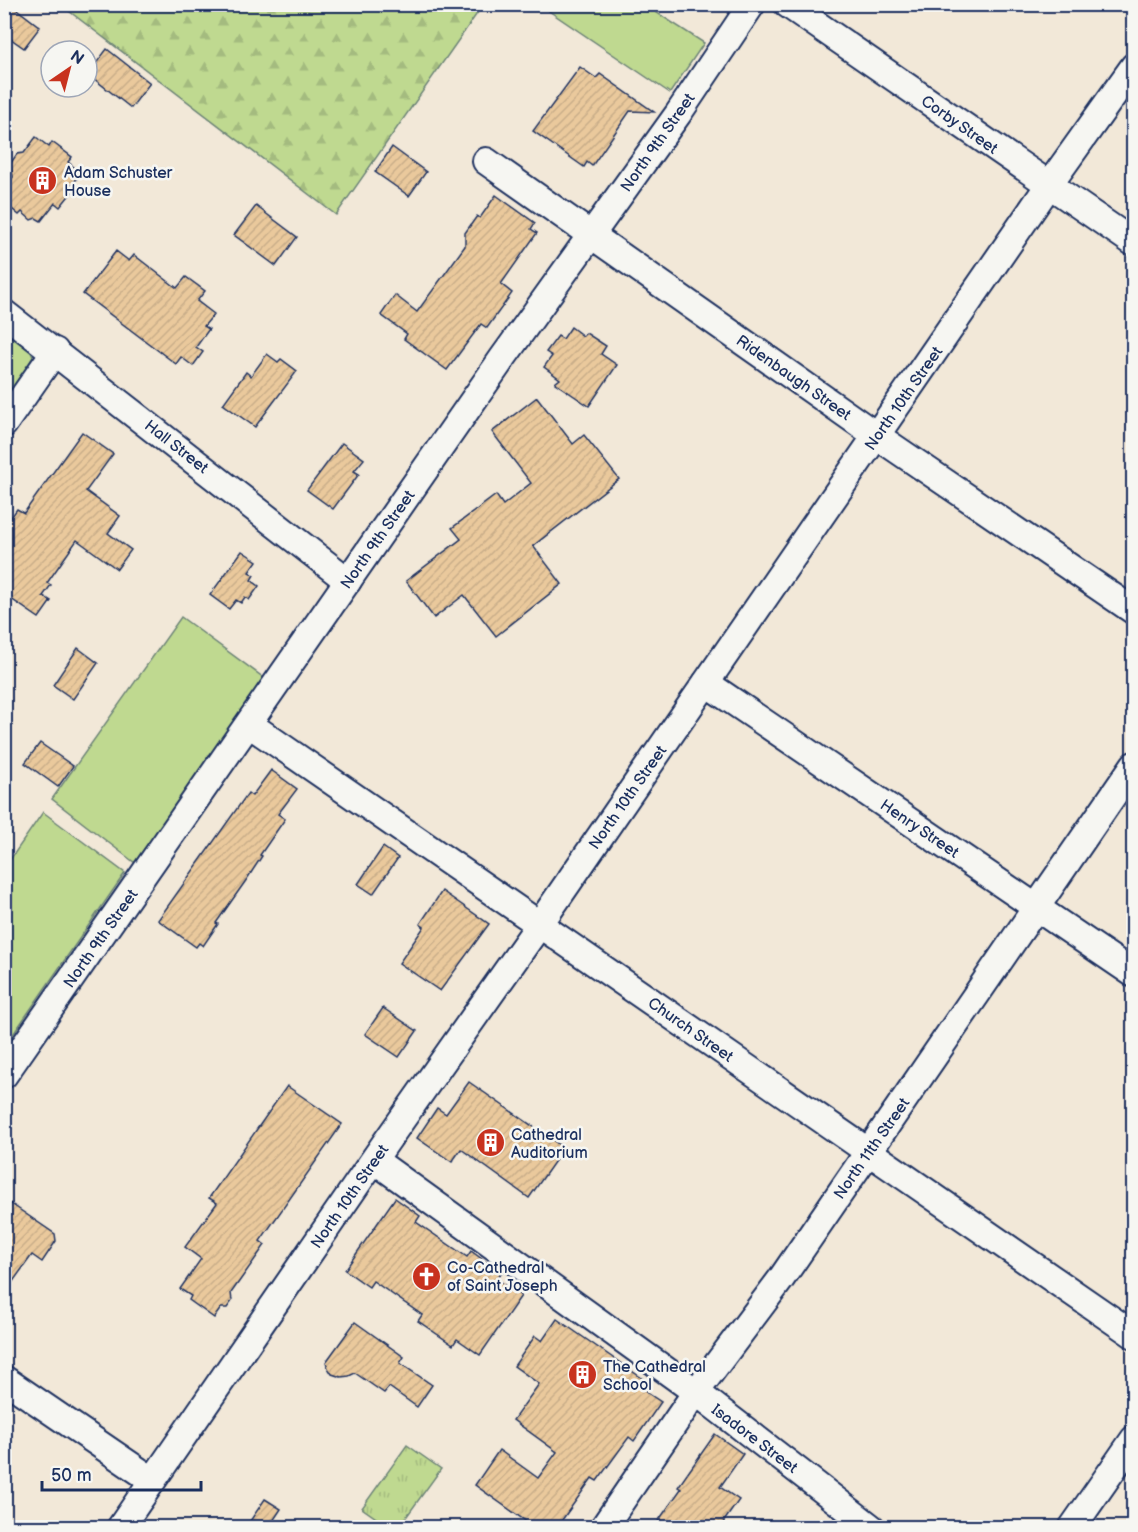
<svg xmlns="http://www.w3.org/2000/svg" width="1138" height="1532" viewBox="0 0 1138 1532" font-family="'Balsamiq Sans',sans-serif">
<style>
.green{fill:#bfd990;stroke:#6d8477;stroke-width:1.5}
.forest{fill:url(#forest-firs);stroke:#6d8477;stroke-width:1.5}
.park{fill:url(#park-tufts);stroke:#6d8477;stroke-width:1.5}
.building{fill:url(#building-hatch);stroke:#1b2f5e;stroke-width:1.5}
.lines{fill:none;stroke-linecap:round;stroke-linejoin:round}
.minor-casing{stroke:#1b2f5e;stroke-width:30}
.minor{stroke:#f6f6f2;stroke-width:26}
.labels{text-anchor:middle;stroke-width:5;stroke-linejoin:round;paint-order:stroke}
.street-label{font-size:16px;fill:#1b2f5e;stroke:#f6f6f2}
.poi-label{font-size:16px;fill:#1b2f5e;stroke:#f6f6f2;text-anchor:start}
</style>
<defs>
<pattern id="forest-firs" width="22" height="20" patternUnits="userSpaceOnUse" patternTransform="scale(1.5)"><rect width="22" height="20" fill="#bfd990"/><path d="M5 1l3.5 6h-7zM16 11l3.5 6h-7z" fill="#a4bb7f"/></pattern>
<pattern id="park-tufts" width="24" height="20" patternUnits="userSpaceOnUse" patternTransform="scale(1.5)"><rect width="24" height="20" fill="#bfd990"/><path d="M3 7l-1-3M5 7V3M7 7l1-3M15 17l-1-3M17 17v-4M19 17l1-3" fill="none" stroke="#a4bb7f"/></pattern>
<pattern id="building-hatch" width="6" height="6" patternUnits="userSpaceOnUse" patternTransform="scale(1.5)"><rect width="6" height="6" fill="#eac99c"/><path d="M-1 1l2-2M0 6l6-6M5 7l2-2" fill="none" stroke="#c8ad89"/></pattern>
</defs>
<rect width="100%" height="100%" fill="#f2e8d8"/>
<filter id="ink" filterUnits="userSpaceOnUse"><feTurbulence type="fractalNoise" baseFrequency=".0167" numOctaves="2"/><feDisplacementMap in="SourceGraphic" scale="12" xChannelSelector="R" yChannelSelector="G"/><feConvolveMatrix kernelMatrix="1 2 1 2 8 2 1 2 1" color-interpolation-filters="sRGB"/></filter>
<g filter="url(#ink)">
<g class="green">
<polygon points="553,5 645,5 704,43 670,93 549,11"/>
<polygon points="5,329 30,349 33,357 5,401"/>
<polygon points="181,617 264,678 135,863 52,799"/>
<polygon points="43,812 125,873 5,1046 5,867"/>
</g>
<polygon class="forest" points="61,5 483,5 336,215"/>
<polygon class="park" points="407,1445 441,1469 399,1527 389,1527 362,1508"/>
<g class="building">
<polygon points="4,4 10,4 40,27 24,48 4,34"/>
<polygon points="107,49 150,83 131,108 88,74"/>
<polygon points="580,67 596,78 600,74 654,112 630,111 592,166 587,162 584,167 533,131"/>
<polygon points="36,137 49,147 52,142 72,157 68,162 81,173 69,189 72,192 60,207 55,203 41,221 36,218 31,220 22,212 19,215 6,204 4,197 4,187 13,177 10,164 17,154 24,153"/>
<polygon points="392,147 426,172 409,196 375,172"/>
<polygon points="496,195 535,223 531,229 537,233 501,284 512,293 487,328 481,324 447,370 404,339 407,334 381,315 395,295 417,312 465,246 465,233 477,216 480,218"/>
<polygon points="256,206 297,237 276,266 234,235"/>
<polygon points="116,251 129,261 134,255 177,288 186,277 205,291 197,301 214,314 204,326 209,329 196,347 203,352 193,366 181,357 176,364 83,294"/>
<polygon points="571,327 583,336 586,333 606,346 601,354 617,365 589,406 555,383 560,379 544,367 552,356 546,352 558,336 563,339"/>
<polygon points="267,354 278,362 281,359 297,371 255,427 223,404 246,372 251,376"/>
<polygon points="537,397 573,444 584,435 619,479 533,546 562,584 496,636 464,595 434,618 406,581 461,539 452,528 496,495 503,505 531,483 492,432"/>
<polygon points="82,432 113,454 86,491 120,516 108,533 131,550 117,569 77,540 47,583 51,585 43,596 51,601 39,618 4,594 4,527 17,509 24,513"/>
<polygon points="342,443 364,459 354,471 359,474 333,509 307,490"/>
<polygon points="242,551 257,561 249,572 254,575 251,580 259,586 249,600 245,597 241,603 236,600 229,609 210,595"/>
<polygon points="78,648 98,663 73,699 53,685"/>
<polygon points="40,743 73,766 58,787 25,763"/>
<polygon points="271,770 297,789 278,814 285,819 260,855 262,856 247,879 216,923 218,924 203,946 199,943 196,947 158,920 248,793 252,796"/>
<polygon points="383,847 398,858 373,894 358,884"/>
<polygon points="442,891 489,924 440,991 399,963 424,927 420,924"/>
<polygon points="383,1008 417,1031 399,1057 365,1034"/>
<polygon points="469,1082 564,1148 529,1198 461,1149 452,1162 417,1138 437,1108 446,1114"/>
<polygon points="287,1086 342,1124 260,1241 265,1245 231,1293 232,1301 227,1308 221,1308 214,1318 189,1300 191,1296 180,1289 201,1259 185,1247 217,1203 209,1198"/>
<polygon points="395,1198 420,1216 416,1222 467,1257 471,1251 501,1273 497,1279 521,1296 480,1355 457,1339 453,1345 418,1321 422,1315 373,1281 369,1287 345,1270"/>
<polygon points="4,1199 55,1234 56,1241 42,1262 32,1255 4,1294"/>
<polygon points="557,1319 649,1383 646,1392 661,1402 634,1441 629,1437 597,1481 592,1478 557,1527 534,1527 475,1485 499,1450 538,1478 557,1452 513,1420 539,1384 514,1366 535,1336 542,1341"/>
<polygon points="355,1322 404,1357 400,1363 432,1385 417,1407 389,1387 384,1393 355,1373 349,1376 341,1377 332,1374 328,1368 326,1362"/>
<polygon points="715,1434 743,1454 720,1487 739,1500 720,1527 654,1527 681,1489 678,1487"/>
<polygon points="265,1499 281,1509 269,1527 246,1527"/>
</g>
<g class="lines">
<defs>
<g id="minor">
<polyline points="787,4 1134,243"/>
<polyline points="486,161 877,436 1134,611"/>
<polyline points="4,313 348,581"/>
<polyline points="4,424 55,351"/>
<polyline points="706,683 1134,974"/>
<polyline points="249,724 1134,1335"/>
<polyline points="4,1075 502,359 678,114 752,4"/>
<polyline points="374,1160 696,1392 872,1528"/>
<polyline points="4,1379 152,1480"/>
<polyline points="120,1528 386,1142 539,925 1049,185 1134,66"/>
<polyline points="603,1528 696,1392 781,1279 1134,765"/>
<polyline points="1072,1528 1134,1439"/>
</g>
</defs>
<use href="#minor" class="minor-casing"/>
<use href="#minor" class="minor"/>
</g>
</g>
<defs>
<symbol id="building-disc" viewBox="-11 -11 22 22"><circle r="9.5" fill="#c8321e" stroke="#f6f6f2"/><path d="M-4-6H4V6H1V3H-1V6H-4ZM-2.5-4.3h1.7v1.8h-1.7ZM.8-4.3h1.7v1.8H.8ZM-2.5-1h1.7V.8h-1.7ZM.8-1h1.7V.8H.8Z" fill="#fff"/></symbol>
<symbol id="church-disc" viewBox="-11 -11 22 22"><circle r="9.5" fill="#c8321e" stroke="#f6f6f2"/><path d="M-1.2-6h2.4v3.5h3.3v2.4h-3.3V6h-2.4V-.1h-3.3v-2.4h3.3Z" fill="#fff"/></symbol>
</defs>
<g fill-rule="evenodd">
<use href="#building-disc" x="26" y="164" width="33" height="33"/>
<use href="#building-disc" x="474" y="1126" width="33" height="33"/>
<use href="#church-disc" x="410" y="1260" width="33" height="33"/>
<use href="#building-disc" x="566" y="1358" width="33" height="33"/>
</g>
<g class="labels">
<g class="street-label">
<text transform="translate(960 124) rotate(35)" y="6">Corby Street</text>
<text transform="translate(657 142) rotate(-55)" y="6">North 9th Street</text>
<text transform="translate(794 377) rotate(35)" y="6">Ridenbaugh Street</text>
<text transform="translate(903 398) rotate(-55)" y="6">North 10th Street</text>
<text transform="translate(177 446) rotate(38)" y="6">Hall Street</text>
<text transform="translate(377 539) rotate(-55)" y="6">North 9th Street</text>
<text transform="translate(627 797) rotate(-55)" y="6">North 10th Street</text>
<text transform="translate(920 828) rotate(34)" y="6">Henry Street</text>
<text transform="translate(100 938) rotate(-55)" y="6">North 9th Street</text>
<text transform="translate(691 1029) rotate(35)" y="6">Church Street</text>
<text transform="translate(871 1148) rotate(-55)" y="6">North 11th Street</text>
<text transform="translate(349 1196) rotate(-55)" y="6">North 10th Street</text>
<text transform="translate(755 1438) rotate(37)" y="6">Isadore Street</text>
</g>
<g class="poi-label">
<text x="64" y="178">Adam Schuster<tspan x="64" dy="18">House</tspan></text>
<text x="511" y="1140">Cathedral<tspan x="511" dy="18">Auditorium</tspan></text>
<text x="447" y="1273">Co-Cathedral<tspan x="447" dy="18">of Saint Joseph</tspan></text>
<text x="603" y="1372">The Cathedral<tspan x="603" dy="18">School</tspan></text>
</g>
</g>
<rect width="1138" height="1532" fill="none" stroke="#f6f6f2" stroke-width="24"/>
<rect x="12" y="12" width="1114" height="1508" fill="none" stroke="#1b2f5e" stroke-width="2" filter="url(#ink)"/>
<g transform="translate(69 69) rotate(35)"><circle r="28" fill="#f6f6f2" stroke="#9ea6b7" stroke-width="1.5"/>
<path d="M0-4.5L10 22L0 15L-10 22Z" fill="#c8321e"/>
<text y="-9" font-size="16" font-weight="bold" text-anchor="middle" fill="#1b2f5e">N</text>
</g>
<path d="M42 1481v9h159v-9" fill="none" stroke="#1b2f5e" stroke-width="3"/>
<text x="51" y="1481" font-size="18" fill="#1b2f5e" stroke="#f6f6f2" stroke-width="4.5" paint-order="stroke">50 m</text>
</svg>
